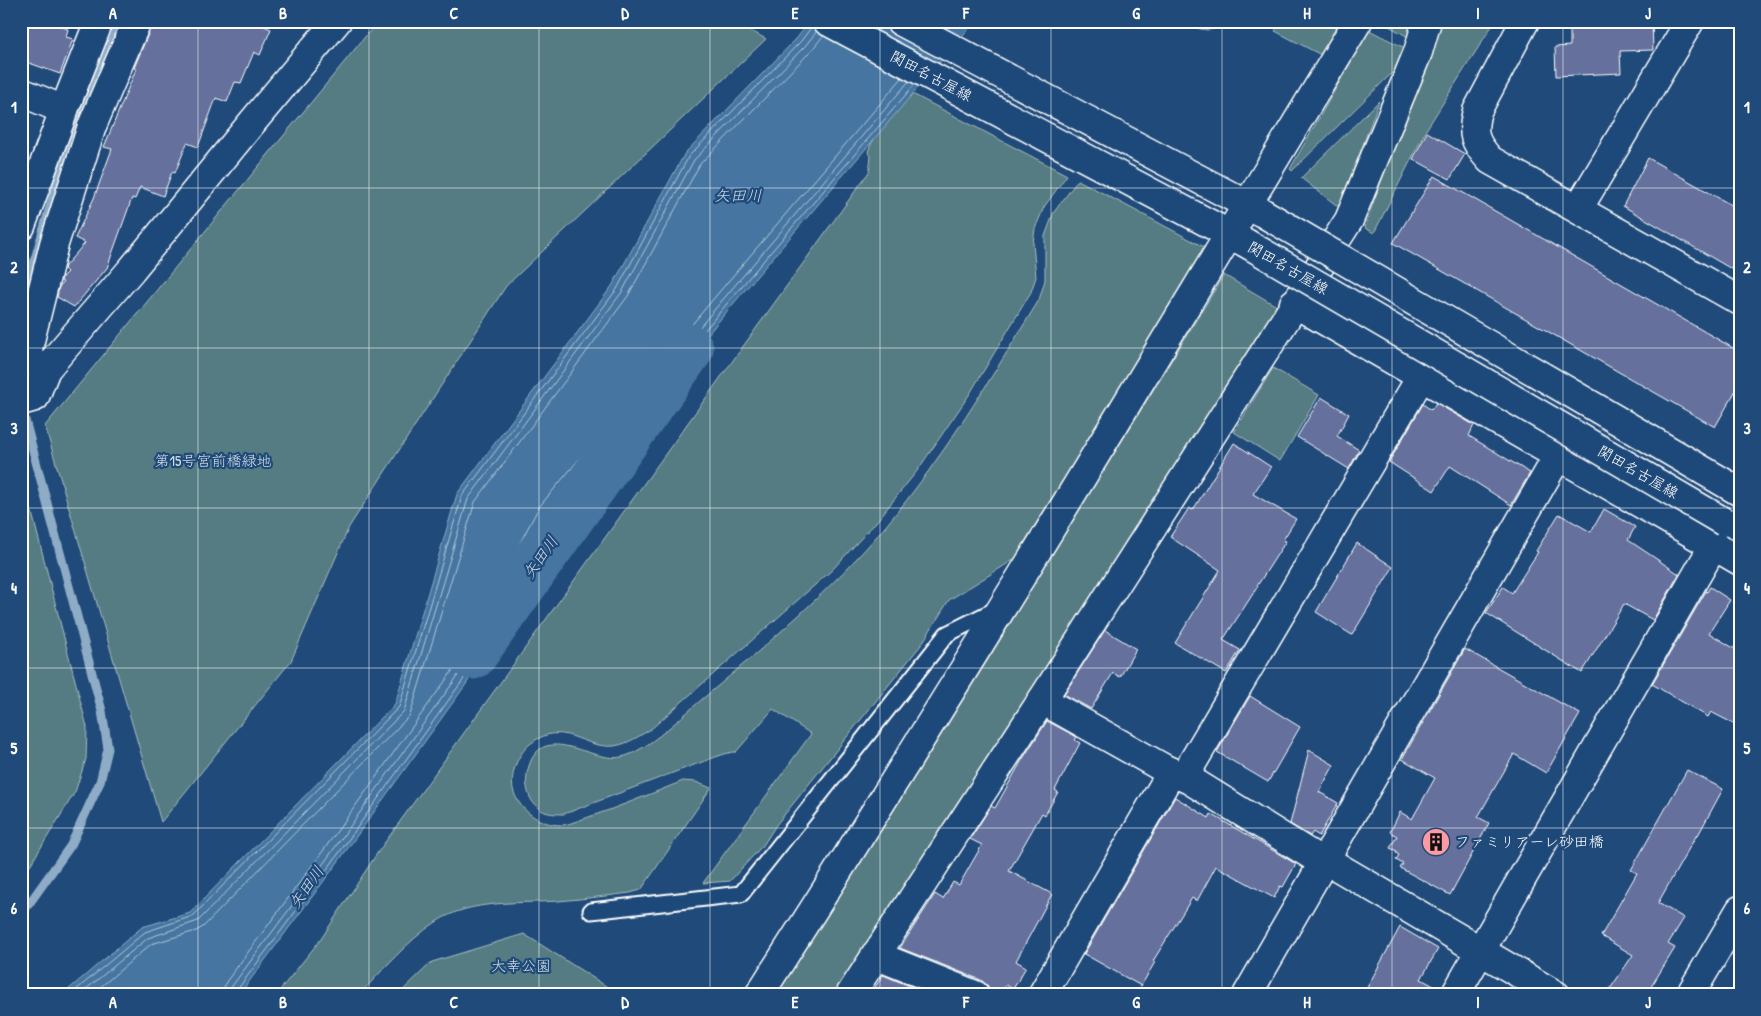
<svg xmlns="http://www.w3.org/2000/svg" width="1761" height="1016" viewBox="0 0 1761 1016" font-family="'Patrick Hand','Klee One',sans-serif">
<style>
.green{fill:#557c82;stroke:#aabec0}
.water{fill:#4475a0;stroke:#8facc6}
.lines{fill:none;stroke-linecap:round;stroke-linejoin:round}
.shore{stroke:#b4c8d9;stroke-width:1}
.stream{stroke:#8facc6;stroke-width:9}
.river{stroke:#4475a0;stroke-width:51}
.building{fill:#65709c;stroke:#fff}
.lane-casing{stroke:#fff;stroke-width:19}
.street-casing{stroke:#fff;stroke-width:31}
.secondary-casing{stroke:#fff;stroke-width:31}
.primary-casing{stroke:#fff;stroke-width:31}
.lane{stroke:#1f4a7a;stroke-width:15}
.street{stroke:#1f4a7a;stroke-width:28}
.secondary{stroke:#1f4a7a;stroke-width:28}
.primary{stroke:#1f4a7a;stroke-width:28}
.primary-bridge-casing{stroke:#fff;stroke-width:31;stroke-linecap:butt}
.primary-bridge{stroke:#1f4a7a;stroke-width:28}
.grid{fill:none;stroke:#fff;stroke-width:1;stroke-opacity:0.55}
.labels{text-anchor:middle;stroke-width:4.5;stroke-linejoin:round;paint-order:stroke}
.street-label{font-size:15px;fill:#fff;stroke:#1f4a7a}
.park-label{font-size:15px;fill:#d4dee0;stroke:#1f4a7a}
.poi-label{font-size:15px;fill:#fff;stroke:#1f4a7a;text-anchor:start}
.water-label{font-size:16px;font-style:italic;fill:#d0dce7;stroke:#1f4a7a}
.neatline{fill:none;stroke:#fff;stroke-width:2}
.grid-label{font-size:16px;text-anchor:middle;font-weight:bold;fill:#fff}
</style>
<rect width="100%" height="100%" fill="#1f4a7a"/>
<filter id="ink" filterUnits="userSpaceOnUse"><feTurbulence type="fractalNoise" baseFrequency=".02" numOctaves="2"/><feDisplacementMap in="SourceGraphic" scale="10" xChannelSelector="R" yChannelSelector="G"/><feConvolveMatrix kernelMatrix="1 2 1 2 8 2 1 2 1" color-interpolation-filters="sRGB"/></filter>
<g filter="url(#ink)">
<g class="green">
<polygon points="378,21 733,21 766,39 506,286 349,527 291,661 161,822 45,426"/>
<path d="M1183 21H1224C1213 36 1196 29 1183 21Z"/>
<polygon points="1281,21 1343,21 1323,56 1275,31"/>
<polygon points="1380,21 1414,21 1410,38"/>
<polygon points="1438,21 1495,21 1426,130 1374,233 1365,228 1366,223"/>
<polygon points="1369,30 1407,49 1394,71 1292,171 1290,169"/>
<path d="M903 89 1067 175 1044 207 1035 229 1033 243 1036 277 1031 292 969 395 917 471 876 522 832 570 651 729C639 736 628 744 614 746 582 749 563 718 530 744 518 754 510 773 513 789 518 810 540 825 561 825 568 825 576 821 583 819 617 808 650 794 683 781L696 782 711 788 641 890 630 893C606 896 582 899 558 901 518 904 471 899 436 922 407 941 383 970 359 995H276L321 939 378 852 869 172 871 156 868 152 870 146Z"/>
<polygon points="1379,101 1340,208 1301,178"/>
<path d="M1078 180 1206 248 1015 559 949 600 921 645 776 825 764 844 730 881 703 883 811 734 773 709 736 752C728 751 701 763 691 766L564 814C556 814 547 814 541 810 526 800 524 781 529 766 543 721 592 763 621 757 646 753 686 712 706 696 768 644 832 589 885 527 944 457 991 378 1039 300L1045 280V236L1054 212Z"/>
<polygon points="1224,275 1280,308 839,995 774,995 1094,486"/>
<polygon points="1273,368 1319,395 1280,461 1234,432"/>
<polygon points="21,470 87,727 86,759 75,792 21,880"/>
<polygon points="524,934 620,995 398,995 432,962"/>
</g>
<polygon class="water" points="810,21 975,21 739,297 554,518 467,683 335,866 239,995 62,995 142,927 190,913 395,704 457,494 612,286 685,153 797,38"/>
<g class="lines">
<g class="shore">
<polyline points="70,995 145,932 193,916 399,707 462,496 617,289 689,156 801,41 813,25"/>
<polyline points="79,995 148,938 198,921 404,711 468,499 622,292 694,160 805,46 817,31"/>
<polyline points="91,995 151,944 196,931 203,927 410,715 475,502 628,296 700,164 811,51 823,36"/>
<polyline points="222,995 226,982 320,855 451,673 539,507 725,285 902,78"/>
<polyline points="229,995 232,986 326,860 457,677 545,511 731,290 909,81"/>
<polyline points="235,995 237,990 331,864 463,680 550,515 735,294 915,84"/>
</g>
<g class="stream">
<polyline points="21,307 65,156 121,21"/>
<polyline points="21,405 102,711 108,749 100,782 71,845 21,915"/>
</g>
<polyline class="river" points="472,654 688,349"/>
</g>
<g class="building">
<polygon points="21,21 46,21 68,29 66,37 73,39 60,74 21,60"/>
<polygon points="152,21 253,21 271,29 260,55 254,52 241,83 235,82 227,102 216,98 198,147 187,143 175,173 172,172 163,196 140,187 135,199 132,198 107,268 74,307 57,297 59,287 63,282 61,281 62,277 67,272 64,269 65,266 85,243 75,238 94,198 112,149 104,147 136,69 134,68 151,27"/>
<polygon points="1587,21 1652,21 1653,50 1620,51 1621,73 1556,76 1555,47 1570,46 1570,27 1587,26"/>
<polygon points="1427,132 1465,154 1450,179 1413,159"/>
<polygon points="1648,158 1740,210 1740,274 1623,206"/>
<polygon points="1434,176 1740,352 1740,383 1715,427 1393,243"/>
<polygon points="1321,397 1349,414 1337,436 1359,450 1349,469 1297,437"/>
<polygon points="1436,403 1474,425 1469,436 1530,473 1511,505 1450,466 1434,491 1389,462 1423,404 1431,410"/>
<polygon points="1234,443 1271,467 1253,494 1296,519 1283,540 1286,541 1257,586 1258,586 1223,640 1240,650 1226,673 1175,643 1220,570 1170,537 1189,508 1193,510"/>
<polygon points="1604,509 1635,527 1628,540 1679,574 1653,620 1624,604 1582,673 1486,613 1503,587 1512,593 1538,552 1536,551 1559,514 1591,532"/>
<polygon points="1357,543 1393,567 1352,635 1316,612"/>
<polygon points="1710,587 1730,600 1709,633 1740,652 1740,727 1711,712 1708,717 1652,684 1706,591 1707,592"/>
<polygon points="1105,630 1136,649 1120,677 1113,673 1091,709 1064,694"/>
<polygon points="1465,649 1580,714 1546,773 1514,754 1478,817 1489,823 1450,895 1400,868 1403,864 1396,860 1399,855 1396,853 1397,851 1390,848 1397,836 1390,832 1400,812 1412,819 1435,778 1402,759"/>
<polygon points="1250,696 1300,727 1268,782 1217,752"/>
<polygon points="1047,721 1077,737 1075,740 1080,743 1055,790 1058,792 1045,815 1042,813 1009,871 1052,894 1016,961 1026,967 1013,989 1006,985 1000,995 990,995 988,986 981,980 900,948 935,894 943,899 953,882 959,885 982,845 970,839 991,806 995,808 1022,760"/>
<polygon points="1309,750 1334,765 1319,792 1338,803 1319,836 1313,832 1310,836 1290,824"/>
<polygon points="1687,770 1723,789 1697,837 1696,836 1658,903 1684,918 1668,944 1675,948 1646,995 1606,995 1633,955 1601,936 1637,873 1631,870"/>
<polygon points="1175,797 1209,818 1211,814 1296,864 1283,887 1280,886 1274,898 1216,866 1197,901 1192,898 1153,961 1155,962 1141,986 1084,954"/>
<polygon points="1400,927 1438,949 1421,979 1441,990 1439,995 1363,995"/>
<polygon points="883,975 932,995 870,995"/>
</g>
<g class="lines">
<defs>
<polyline id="lane" points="591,911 741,894 947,634 997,609"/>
<g id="street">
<path d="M1525 21 1477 111C1471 134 1474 142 1490 160L1740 301"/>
<polyline points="21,92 64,110"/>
<polyline points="1578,209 1690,21"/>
<polyline points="21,226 64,110 99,21"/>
<polyline points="1294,303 1740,561"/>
<polyline points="46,369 26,357 54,244 92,126 137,21"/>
<polyline points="21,401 35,397 46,369 132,269 250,125 337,21"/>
<polyline points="1042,700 1165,769 1190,780 1316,858 1326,860 1556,995"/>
<polyline points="875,955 975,995"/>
<polyline points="850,995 1042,700 1349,220 1418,52 1427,21"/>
<polyline points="1042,995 1168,778 1180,775 1188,770 1421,377"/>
<polyline points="1247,995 1558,456"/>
<polyline points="1455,995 1714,545"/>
</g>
<g id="secondary">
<path d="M759 995C965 674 1161 348 1358 21"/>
<polyline points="1690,995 1740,910"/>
</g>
<g id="primary">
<polyline points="827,21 1246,243"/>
<polyline points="900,21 1263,213"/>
</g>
</defs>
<use href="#lane" class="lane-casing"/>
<use href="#street" class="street-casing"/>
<use href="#secondary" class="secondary-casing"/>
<use href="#primary" class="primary-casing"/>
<use href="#lane" class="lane"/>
<use href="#street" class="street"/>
<use href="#secondary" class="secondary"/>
<use href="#primary" class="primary"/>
<defs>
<g id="primary-bridge">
<polyline points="1263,213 1740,492"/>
<polyline points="1246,243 1724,522"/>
</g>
</defs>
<use href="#primary-bridge" class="primary-bridge-casing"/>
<use href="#primary-bridge" class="primary-bridge"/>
</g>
</g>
<path class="grid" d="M198 21V995M369 21V995M539 21V995M710 21V995M880 21V995M1051 21V995M1222 21V995M1392 21V995M1563 21V995M21 188H1740M21 348H1740M21 508H1740M21 668H1740M21 828H1740"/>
<defs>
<symbol id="building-disc" viewBox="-11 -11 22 22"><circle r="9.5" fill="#ff9aa2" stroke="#1f4a7a"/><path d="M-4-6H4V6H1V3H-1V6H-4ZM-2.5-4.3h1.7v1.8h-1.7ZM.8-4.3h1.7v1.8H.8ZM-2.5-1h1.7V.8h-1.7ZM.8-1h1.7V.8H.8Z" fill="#111"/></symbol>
</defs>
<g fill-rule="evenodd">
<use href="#building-disc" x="1420" y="826" width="32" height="32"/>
</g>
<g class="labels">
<g class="street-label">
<text transform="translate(931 76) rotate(28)" y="5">関田名古屋線</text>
<text transform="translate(1288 268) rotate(30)" y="5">関田名古屋線</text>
<text transform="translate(1638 472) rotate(30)" y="5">関田名古屋線</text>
</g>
<g class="park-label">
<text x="213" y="466">第15号宮前橋緑地</text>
<text x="521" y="971">大幸公園</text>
</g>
<g class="poi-label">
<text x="1455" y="847">ファミリアーレ砂田橋</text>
</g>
<g class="water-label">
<text x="738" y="201">矢田川</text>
<text transform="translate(540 557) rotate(-55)" y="6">矢田川</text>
<text transform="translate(306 887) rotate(-55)" y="6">矢田川</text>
</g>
</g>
<rect width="1761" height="1016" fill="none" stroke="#1f4a7a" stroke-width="55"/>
<rect x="28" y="28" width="1706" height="960" class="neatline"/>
<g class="grid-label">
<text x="113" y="19">A</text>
<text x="283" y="19">B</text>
<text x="454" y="19">C</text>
<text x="625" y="19">D</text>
<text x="795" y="19">E</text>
<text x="966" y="19">F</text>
<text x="1136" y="19">G</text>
<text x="1307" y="19">H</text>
<text x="1478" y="19">I</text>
<text x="1648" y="19">J</text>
<text x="14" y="113">1</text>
<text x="1747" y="113">1</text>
<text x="14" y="273">2</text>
<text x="1747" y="273">2</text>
<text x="14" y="434">3</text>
<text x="1747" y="434">3</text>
<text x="14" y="594">4</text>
<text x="1747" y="594">4</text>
<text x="14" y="754">5</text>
<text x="1747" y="754">5</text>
<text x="14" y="914">6</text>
<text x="1747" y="914">6</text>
<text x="113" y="1008">A</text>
<text x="283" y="1008">B</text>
<text x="454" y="1008">C</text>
<text x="625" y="1008">D</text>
<text x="795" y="1008">E</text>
<text x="966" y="1008">F</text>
<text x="1136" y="1008">G</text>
<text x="1307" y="1008">H</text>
<text x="1478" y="1008">I</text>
<text x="1648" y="1008">J</text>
</g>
</svg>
